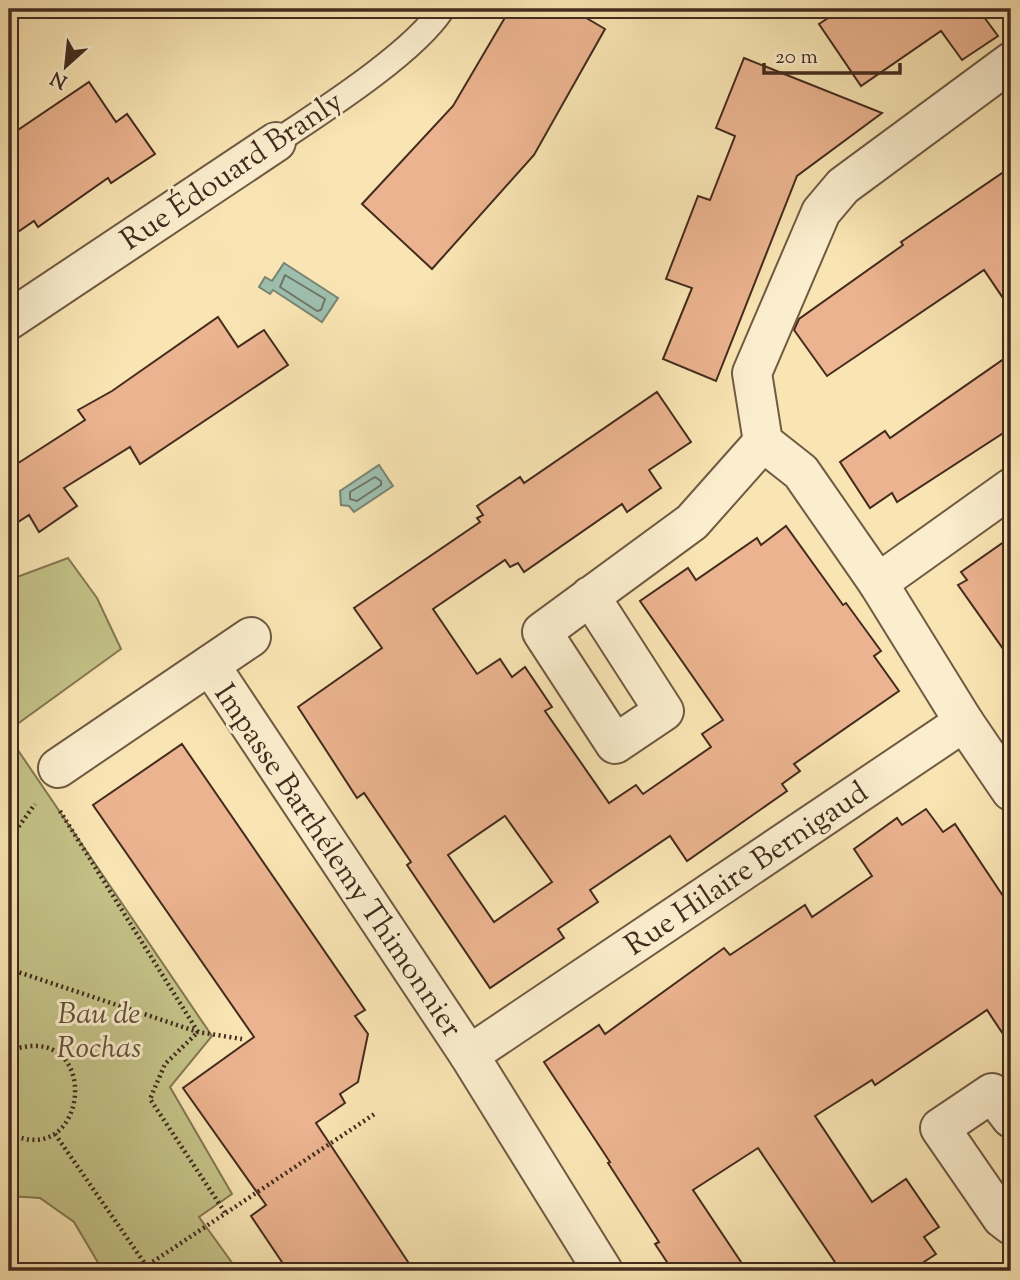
<svg xmlns="http://www.w3.org/2000/svg" width="1020" height="1280" viewBox="0 0 1020 1280" font-family="'Sorts Mill Goudy',serif">
<style>
.green{fill:#c4c388;stroke:#847753;stroke-width:2}
.water{fill:#9ebfae;stroke:#7a8474;stroke-width:2}
.lines{fill:none;stroke-linecap:round;stroke-linejoin:round}
.shore{stroke:#707566;stroke-width:2}
.building{fill:#ebb38f;stroke:#432b1e;stroke-width:2;fill-rule:evenodd}
.lane-casing{stroke:#705a43;stroke-width:28}
.street-casing{stroke:#705a43;stroke-width:42}
.path{stroke:#432b1e;stroke-width:4.5;stroke-dasharray:2 3.5;stroke-linecap:butt}
.lane{stroke:#fbeece;stroke-width:24}
.street{stroke:#fbeece;stroke-width:38}
.labels{text-anchor:middle;stroke-width:6;stroke-linejoin:round;paint-order:stroke}
.street-label{font-size:30px;fill:#432b1e;stroke:#fbeece}
.park-label{font-size:30px;font-style:italic;fill:#635138;stroke:#fbeece}
</style>
<rect width="100%" height="100%" fill="#f9e5b3"/>
<filter id="stains"><feTurbulence type="fractalNoise" baseFrequency=".00286" numOctaves="4"/><feColorMatrix values="0 0 0 0 .2 0 0 0 0 .09 0 0 0 0 .02 0 0 0 .5 -.17"/></filter>
<radialGradient id="worn" r=".72"><stop offset=".6" stop-color="#630" stop-opacity="0"/><stop offset="1" stop-color="#630" stop-opacity=".3"/></radialGradient>
<g class="green">
<polygon points="68,558 97,598 121,649 9,730 9,580"/>
<polygon points="9,737 212,1036 170,1087 232,1194 199,1217 238,1271 103,1271 74,1222 40,1198 9,1196"/>
</g>
<g class="water">
<polygon points="284,263 338,298 322,322 273,290 270,294 259,287 265,277 272,281"/>
<polygon points="379,465 393,486 354,512 349,506 341,505 340,491"/>
</g>
<g class="lines">
<g class="shore">
<polygon points="285,275 325,299 321,310 317,311 280,287"/>
<polygon points="375,477 381,481 381,485 357,501 350,499 350,492"/>
</g>
</g>
<g class="building">
<polygon points="510,9 571,9 605,29 534,155 432,269 362,204 453,106"/>
<polygon points="842,9 978,9 998,36 962,60 941,31 861,86 819,24"/>
<polygon points="744,58 882,113 797,176 716,381 663,359 692,288 666,279 698,196 710,200 735,136 716,128"/>
<polygon points="89,82 116,122 127,114 155,154 111,183 108,178 38,227 34,221 9,238 9,136"/>
<polygon points="1011,167 1011,310 984,270 827,376 794,330 799,319 903,245 901,242"/>
<polygon points="218,317 238,347 264,330 288,365 140,464 130,447 64,488 77,506 39,532 29,515 9,528 9,469 85,420 78,410 112,391"/>
<polygon points="1011,354 1011,428 897,502 892,493 870,508 840,462 885,431 890,438"/>
<path d="M657 392 691 442 649 470 661 488 627 512 622 504 524 572 518 563 510 567 505 560 433 609 477 674 500 659 512 677 525 667 552 707 545 711 609 803 636 785 643 794 711 747 702 734 723 720 640 601 688 568 696 580 757 538 761 545 786 526 843 605 846 603 881 651 874 656 899 691 794 764 800 771 782 784 787 791 687 861 670 836 590 890 598 902 558 929 564 938 490 988 407 865 411 862 364 793 357 798 298 707 382 648 354 608 480 522 477 518 483 515 477 506 520 477 524 483ZM505 816 552 882 494 922 448 855Z"/>
<polygon points="1011,537 1011,660 958,585 967,580 961,572"/>
<polygon points="182,744 365,1010 355,1016 368,1034 358,1082 340,1094 345,1103 316,1123 414,1271 288,1271 251,1216 266,1205 183,1088 254,1037 93,805"/>
<polygon points="926,809 943,832 955,824 1011,908 1011,1046 987,1010 875,1085 872,1080 815,1116 872,1202 906,1179 939,1227 924,1237 936,1254 910,1271 841,1271 758,1148 693,1190 747,1271 673,1271 655,1244 659,1242 608,1163 610,1162 544,1062 599,1025 605,1034 724,948 730,955 805,905 812,917 872,876 854,849 897,818 902,825"/>
</g>
<g class="lines">
<defs>
<path id="lane" d="M276 142C321 112 415 52 442 9"/>
<g id="street">
<polyline points="9,320 276,142"/>
<polyline points="878,583 801,472 763,442 752,373 821,212 843,186 1011,62"/>
<polyline points="590,596 664,711 615,744 542,632 692,522 763,442"/>
<polyline points="210,665 469,1055"/>
<polyline points="964,722 1011,791"/>
<polyline points="58,768 251,637"/>
<polyline points="1011,1118 992,1093 940,1128 1002,1218 1011,1225"/>
<polyline points="603,1271 469,1055 964,722 878,583 1011,488"/>
</g>
</defs>
<use href="#lane" class="lane-casing"/>
<use href="#street" class="street-casing"/>
<g class="path">
<polyline points="60,811 198,1032 165,1064 150,1099 226,1214"/>
<polyline points="9,840 35,804"/>
<polyline points="9,969 198,1032 242,1039"/>
<path d="M9 1051C104 1016 90 1174 9 1133"/>
<polyline points="55,1134 150,1271"/>
<polyline points="139,1271 376,1113"/>
</g>
<use href="#lane" class="lane"/>
<use href="#street" class="street"/>
</g>
<g class="labels">
<g class="street-label">
<text transform="translate(231 170) rotate(-34)" y="10">Rue Édouard Branly</text>
<text transform="translate(339 860) rotate(56)" y="10">Impasse Barthélemy Thimonnier</text>
<text transform="translate(746 868) rotate(-34)" y="10">Rue Hilaire Bernigaud</text>
</g>
<g class="park-label">
<text x="99" y="1023">Bau de<tspan x="99" dy="34">Rochas</tspan></text>
</g>
</g>
<rect width="1020" height="1280" fill="none" stroke="#f9e5b3" stroke-width="35"/>
<rect x="10" y="10" width="999" height="1259" fill="none" stroke="#432b1e" stroke-width="3.5"/>
<rect x="18" y="18" width="985" height="1245" fill="none" stroke="#432b1e" stroke-width="2"/>
<g transform="translate(66 66) rotate(207)" stroke="#fbeece" stroke-width="5" paint-order="stroke">
<path d="M0-5L12 26L0 18L-12 26Z" fill="#432b1e"/>
<text y="-10" font-size="19" font-weight="bold" text-anchor="middle" fill="#432b1e">N</text>
</g>
<path d="M764 63v10h136v-10" fill="none" stroke="#432b1e" stroke-width="3.5"/>
<text x="775" y="63" font-size="21" fill="#432b1e" stroke="#fbeece" stroke-width="5" paint-order="stroke">20 m</text>
<rect width="100%" height="100%" filter="url(#stains)"/>
<rect width="100%" height="100%" fill="url(#worn)"/>
</svg>
